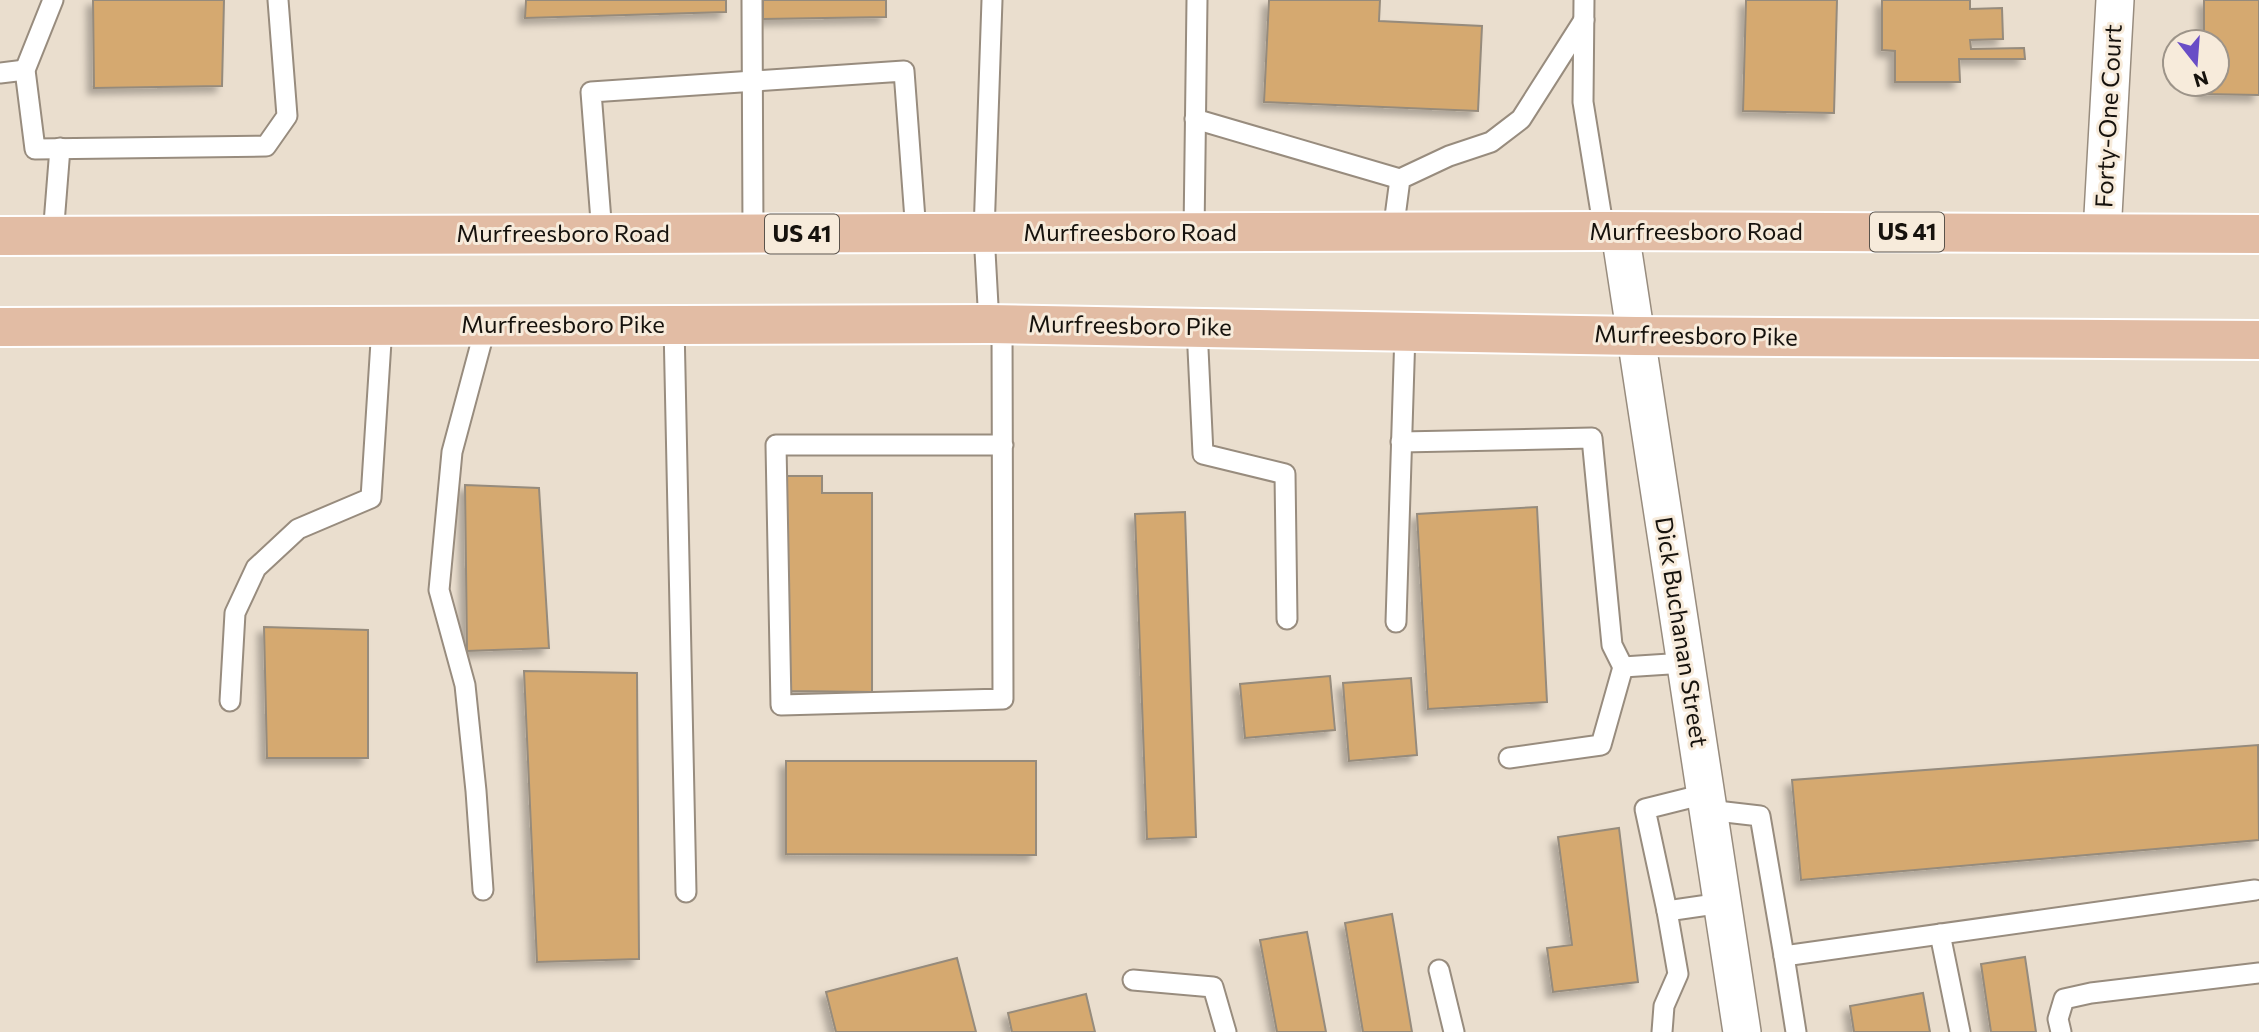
<svg xmlns="http://www.w3.org/2000/svg" width="2259" height="1032" viewBox="0 0 2259 1032" font-family="Commissioner,sans-serif">
<style>
.building{fill:#d5a96f;stroke:#968b7c;stroke-width:2;filter:url(#shadow)}
.lines{fill:none;stroke-linecap:round;stroke-linejoin:round}
.lane-casing{stroke:#988c7e;stroke-width:23}
.street-casing{stroke:#988c7e;stroke-width:40}
.primary-casing{stroke:#fff;stroke-width:42}
.lane{stroke:#fff;stroke-width:19}
.street{stroke:#fff;stroke-width:37}
.primary{stroke:#e2bca4;stroke-width:38}
.labels{text-anchor:middle;stroke-width:6;stroke-linejoin:round;paint-order:stroke}
.shield{fill:#f7ebdb;stroke:#5a534b;stroke-width:2}
.shield-label{font-size:23px;font-weight:bold;fill:#16120d}
.street-label{font-size:24px;fill:#16120d;stroke:#f7ebdb}
</style>
<defs>
<filter id="shadow"><feDropShadow dx="-6" dy="6" stdDeviation="3.5" flood-color="#0004"/></filter>
</defs>
<rect width="100%" height="100%" fill="#eadece"/>
<g class="building">
<polygon points="93,0 224,0 222,86 94,88"/>
<polygon points="526,0 726,0 726,12 525,18"/>
<polygon points="763,0 886,0 886,17 763,19"/>
<polygon points="1269,0 1380,0 1379,21 1482,26 1478,111 1264,102"/>
<polygon points="1746,0 1837,0 1834,113 1743,111"/>
<polygon points="1882,0 1970,0 1970,9 2002,8 2003,39 1970,40 1971,49 2024,48 2025,59 1959,59 1960,82 1895,82 1895,51 1882,50"/>
<polygon points="2204,0 2259,0 2259,95 2203,94 2203,84 2217,84 2217,42 2204,42"/>
<polygon points="787,476 822,476 822,493 872,493 872,692 787,691"/>
<polygon points="465,485 539,488 549,648 467,651"/>
<polygon points="1537,507 1547,702 1428,709 1417,514"/>
<polygon points="1185,512 1196,837 1147,839 1135,514"/>
<polygon points="264,627 368,630 368,758 267,758"/>
<polygon points="524,671 637,673 639,959 537,962"/>
<polygon points="1330,676 1335,730 1245,738 1240,684"/>
<polygon points="1411,678 1417,755 1349,761 1343,683"/>
<polygon points="2258,745 2259,840 1801,880 1792,780"/>
<polygon points="786,761 1036,761 1036,855 786,854"/>
<polygon points="1619,828 1638,982 1553,992 1547,948 1572,945 1558,837"/>
<polygon points="1392,914 1412,1032 1363,1032 1345,923"/>
<polygon points="1307,932 1326,1032 1277,1032 1260,940"/>
<polygon points="2025,957 2036,1032 1991,1032 1981,964"/>
<polygon points="957,958 976,1032 836,1032 826,992"/>
<polygon points="1923,993 1930,1032 1854,1032 1850,1006"/>
<polygon points="1086,994 1095,1032 1012,1032 1008,1013"/>
</g>
<g class="lines">
<defs>
<g id="lane">
<polyline points="53,0 25,70 35,149 266,146 287,116 278,0"/>
<polyline points="752,0 753,234"/>
<polyline points="1584,0 1583,102 1604,231"/>
<polyline points="0,73 25,70"/>
<polyline points="1195,119 1400,179"/>
<polyline points="1393,232 1400,179 1449,156 1491,142 1521,119 1584,20"/>
<polyline points="1194,233 1197,0"/>
<polyline points="602,234 591,92 904,71 916,233"/>
<polyline points="53,236 60,148"/>
<polyline points="989,324 984,233 992,0"/>
<polyline points="1002,324 1003,699 781,705 776,445 1003,445"/>
<polyline points="674,325 686,892"/>
<polyline points="1197,328 1203,454 1285,474 1287,619"/>
<polyline points="1401,442 1592,438 1612,645 1623,667 1685,663"/>
<polyline points="1396,622 1405,332"/>
<polyline points="230,701 235,613 256,568 298,529 371,498 382,326"/>
<polyline points="1509,758 1601,745 1623,667"/>
<polyline points="1705,794 1645,809 1667,911 1722,903"/>
<polyline points="1708,810 1760,816 1784,956 2255,890"/>
<polyline points="483,890 476,791 465,685 439,590 452,452 486,325"/>
<polyline points="1940,934 1960,1032"/>
<polyline points="1784,956 1796,1032"/>
<polyline points="1439,970 1454,1032"/>
<polyline points="1133,980 1213,987 1226,1032"/>
<polyline points="1662,1032 1664,1006 1678,974 1667,911"/>
<polyline points="2061,1032 2058,1019 2064,999 2091,993 2259,973"/>
</g>
<g id="street">
<polyline points="1620,232 1742,1032"/>
<polyline points="2102,233 2115,0"/>
</g>
<g id="primary">
<polyline points="0,236 1604,231 2259,234"/>
<polyline points="0,327 989,324 1636,336 2259,340"/>
</g>
</defs>
<use href="#lane" class="lane-casing"/>
<use href="#street" class="street-casing"/>
<use href="#primary" class="primary-casing"/>
<use href="#lane" class="lane"/>
<use href="#street" class="street"/>
<use href="#primary" class="primary"/>
</g>
<g class="labels">
<g class="shield">
<rect x="1870" y="212.5" width="74" height="39" rx="5"/>
<rect x="765" y="214.5" width="74" height="39" rx="5"/>
</g>
<g class="shield-label">
<text x="1907" y="240">US 41</text>
<text x="802" y="242">US 41</text>
</g>
<g class="street-label">
<text transform="translate(2109 116) rotate(-87)" y="8">Forty-One Court</text>
<text x="1696" y="240">Murfreesboro Road</text>
<text x="1130" y="241">Murfreesboro Road</text>
<text x="563" y="242">Murfreesboro Road</text>
<text x="563" y="333">Murfreesboro Pike</text>
<text transform="translate(1130 326) rotate(1)" y="8">Murfreesboro Pike</text>
<text transform="translate(1696 336) rotate(1)" y="8">Murfreesboro Pike</text>
<text transform="translate(1681 632) rotate(81)" y="8">Dick Buchanan Street</text>
</g>
</g>
<g transform="translate(2196 63) rotate(163)"><circle r="33" fill="#f7ebdb" stroke="#9d9489" stroke-width="2"/>
<path d="M0-5L12 26L0 18L-12 26Z" fill="#694dc6"/>
<text y="-10" font-size="19" font-weight="bold" text-anchor="middle" fill="#16120d">N</text>
</g>
</svg>
